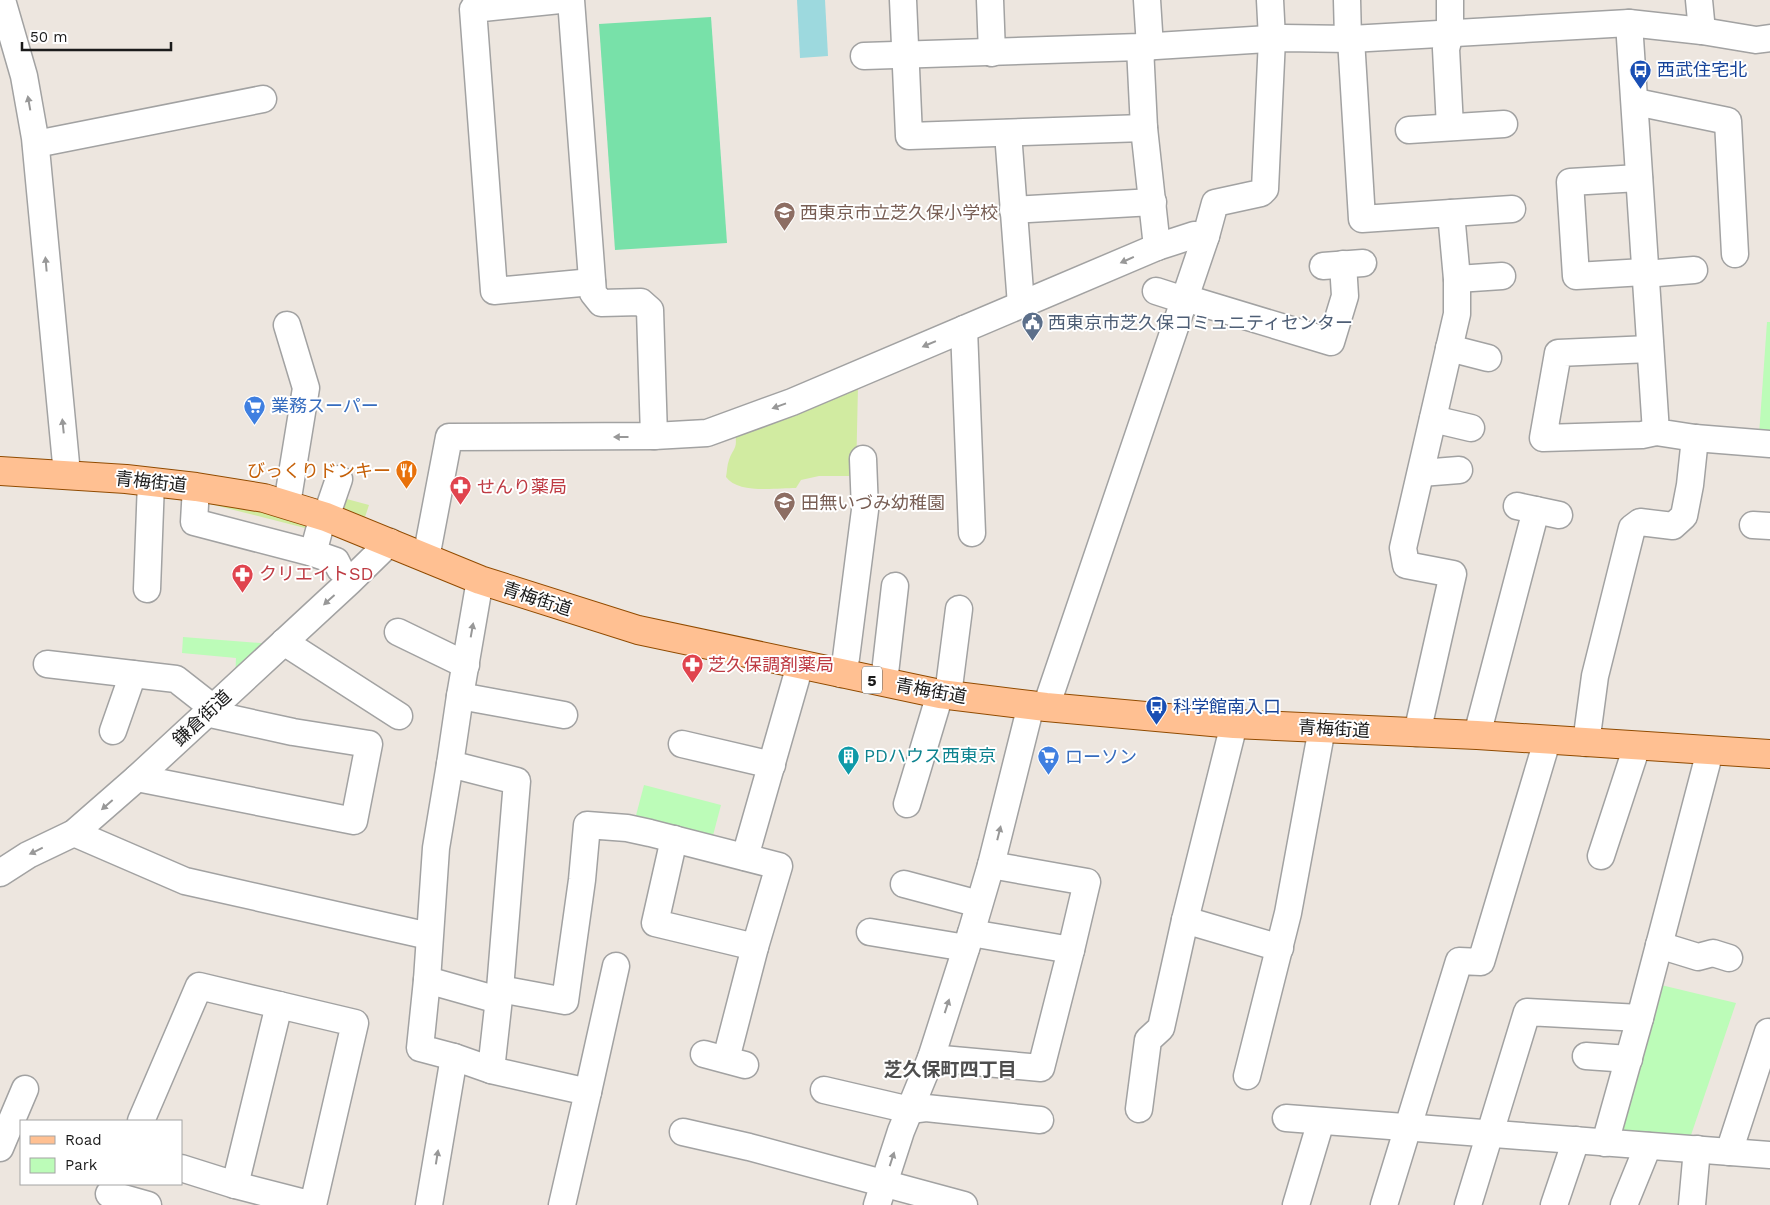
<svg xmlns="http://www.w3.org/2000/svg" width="1770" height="1205" viewBox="0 0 1770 1205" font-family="'Work Sans','Noto Sans JP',sans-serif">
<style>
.grass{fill:#d1eba1}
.park{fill:#bcfcb8}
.pitch{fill:#78e1a9}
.water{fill:#9dd9de}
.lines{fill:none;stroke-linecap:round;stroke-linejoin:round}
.minor-casing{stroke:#a2a2a2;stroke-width:29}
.major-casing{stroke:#914b00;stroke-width:30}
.minor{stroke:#fff;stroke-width:26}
.major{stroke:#ffc092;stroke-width:28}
.oneway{fill:#989898}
.labels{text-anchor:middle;stroke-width:4;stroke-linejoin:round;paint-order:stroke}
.shield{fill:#fff;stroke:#5f5f5f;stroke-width:1}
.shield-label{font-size:16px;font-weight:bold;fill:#1b1b1b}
.transit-label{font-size:18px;fill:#164399;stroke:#fff;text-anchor:start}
.education-label{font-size:18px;fill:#785e54;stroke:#fff;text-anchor:start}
.service-label{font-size:18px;fill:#4e5e75;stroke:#fff;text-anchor:start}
.shop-label{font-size:18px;fill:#366cbe;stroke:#fff;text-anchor:start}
.food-label{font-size:18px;fill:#c56008;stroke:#fff;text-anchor:end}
.street-label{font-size:18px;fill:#1b1b1b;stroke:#fff}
.health-label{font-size:18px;fill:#be3a42;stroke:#fff;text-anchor:start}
.culture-label{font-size:18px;fill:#0d838f;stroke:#fff;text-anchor:start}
.neighbourhood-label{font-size:19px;font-weight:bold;fill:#4e4e4e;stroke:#fff}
</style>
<rect width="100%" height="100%" fill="#ede6df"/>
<g class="grass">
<path d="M858 386 856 476H819L801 480 796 488C776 488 738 494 726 477 727 472 727 465 729 460 733 448 738 449 735 434Z"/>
<polygon points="343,498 369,505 365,517 339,507"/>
<polygon points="211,502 266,513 306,524 305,528 210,504"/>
</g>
<g class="park">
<polygon points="1767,322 1770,322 1770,436 1759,435"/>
<polygon points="183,637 273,644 235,681 236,658 182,653"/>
<polygon points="644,785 721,805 711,843 634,823"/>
<polygon points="1661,985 1736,1003 1689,1141 1614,1137"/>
</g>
<polygon class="pitch" points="711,17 727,243 615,250 599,24"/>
<polygon class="water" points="797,0 825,0 828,56 800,58"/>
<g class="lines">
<defs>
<g id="minor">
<polyline points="2,0 24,76 35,138 67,474"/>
<polyline points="560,0 473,9 494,291 592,282"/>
<polyline points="571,0 593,293 601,303 641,302 650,310 654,436"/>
<polyline points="903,0 909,136 1144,128"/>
<polyline points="990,0 992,53"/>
<polyline points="1147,0 1150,47"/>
<polyline points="1347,0 1348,39"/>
<polyline points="1699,0 1702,31"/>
<path d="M1629 23C1638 159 1646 295 1656 432L1695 438 1770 444"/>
<polyline points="1351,39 1362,219 1451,213 1457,279 1457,314 1403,548 1406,565 1453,574 1417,733"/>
<polyline points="1140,47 1144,128 1157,247"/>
<polyline points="864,56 1140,47 1283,38 1351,39 1629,23 1702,31 1756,40 1770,38"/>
<polyline points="1636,102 1728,121 1735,254"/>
<polyline points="1450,127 1446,49 1450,34 1450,0"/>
<polyline points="1409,130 1504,124"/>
<polyline points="1008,133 1021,305"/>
<polyline points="36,144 263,99"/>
<polyline points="1639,178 1570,182 1576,276 1644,272"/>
<polyline points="1013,210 1153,202"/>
<polyline points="1451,213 1512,209"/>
<polyline points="1323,266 1363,263"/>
<polyline points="1645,274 1694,270"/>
<polyline points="1457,279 1502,276"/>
<polyline points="1156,291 1184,300"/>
<polyline points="1185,298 1331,342 1345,296 1343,264"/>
<polyline points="964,329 972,533"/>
<polyline points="1449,348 1488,358"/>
<polyline points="1650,349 1558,353 1543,438 1642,435 1656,432"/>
<polyline points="1433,419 1471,428"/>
<polyline points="1421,473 1459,470"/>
<polyline points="196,487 194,522 313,553 323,516"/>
<polyline points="287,504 306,388 287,325"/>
<polyline points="1517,506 1559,515"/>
<polyline points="326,517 339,479"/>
<polyline points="1753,525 1770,526"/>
<polyline points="313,553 336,561 340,569"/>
<polyline points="426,558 449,437 654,436 707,433 792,402 1157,247 1194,235 1206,236"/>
<polyline points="480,580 460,696 450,764 436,848 427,980 420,1048 454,1057 491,1070 588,1092 562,1205"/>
<polyline points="147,589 151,482"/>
<polyline points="398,632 466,665"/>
<polyline points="284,642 399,716"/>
<polyline points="47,664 176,679 213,708"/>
<polyline points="841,674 846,658 865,510 863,459"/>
<polyline points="884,682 895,586"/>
<polyline points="948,695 959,609"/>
<polyline points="460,696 564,715"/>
<polyline points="1046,707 1206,236 1215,203 1261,193 1265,189 1272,39 1270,0"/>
<polyline points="113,731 133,674"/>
<polyline points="1477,735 1536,510"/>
<polyline points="1586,743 1595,676 1632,528 1640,522 1673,526 1684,516 1690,485 1695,438"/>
<polyline points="682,744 772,765"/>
<polyline points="450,764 517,781 500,989 491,1070"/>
<polyline points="137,778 354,821 369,744 293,732 206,713"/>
<polyline points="907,804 940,694"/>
<polyline points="74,833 185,881 429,936"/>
<polyline points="674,839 655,923 755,947"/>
<polyline points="1601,856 1637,746"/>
<polyline points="745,857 800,665"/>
<polyline points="0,873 28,855 74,833 137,778 349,582 390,542"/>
<polyline points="904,884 979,904"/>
<polyline points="1185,920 1280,948"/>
<polyline points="870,932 966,948"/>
<polyline points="971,933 1071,950"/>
<polyline points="1659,945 1698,957 1713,953 1729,958"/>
<polyline points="427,980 498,1000"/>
<polyline points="500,989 565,1001 582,880 587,825 627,828 650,833 779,866 755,947 726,1059"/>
<polyline points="704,1054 745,1065"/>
<polyline points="1586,1056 1629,1059"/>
<polyline points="931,1058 1041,1068 1071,950 1087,882 991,865"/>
<polyline points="1247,1076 1288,913 1322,728"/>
<polyline points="824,1090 910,1110 926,1108 1040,1120"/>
<polyline points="588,1092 616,966"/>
<polyline points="1139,1109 1148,1040 1161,1028 1185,920 1234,724"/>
<polyline points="1286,1118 1770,1155"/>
<polyline points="141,1121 199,986 279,1005 235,1185 181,1168"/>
<polyline points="683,1132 749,1147 964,1205"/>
<polyline points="1605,1143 1640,1018 1710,751"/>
<polyline points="0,1148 25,1089"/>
<polyline points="1729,1152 1768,1032"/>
<polyline points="235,1185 313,1205 355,1023 279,1005"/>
<polyline points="109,1194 148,1205"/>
<polyline points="429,1205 454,1057"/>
<polyline points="877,1205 901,1131 931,1058 971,933 991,865 1031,705"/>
<polyline points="1296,1205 1321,1121"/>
<polyline points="1384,1205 1459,961 1481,962 1547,741"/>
<polyline points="1468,1205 1527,1012 1640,1018"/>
<polyline points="1554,1205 1576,1140"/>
<polyline points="1624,1205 1648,1146"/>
<polyline points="1692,1205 1697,1149"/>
</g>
<polyline id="major" points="0,471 126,479 196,487 264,498 326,517 480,580 638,630 940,694 1046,707 1234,724 1477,735 1770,754"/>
</defs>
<use href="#minor" class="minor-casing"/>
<use href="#major" class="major-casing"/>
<use href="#minor" class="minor"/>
<use href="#major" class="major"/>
</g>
<defs><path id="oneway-solid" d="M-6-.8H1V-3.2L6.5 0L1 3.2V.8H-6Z" transform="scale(1.25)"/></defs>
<g class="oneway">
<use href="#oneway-solid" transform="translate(29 103) rotate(-100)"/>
<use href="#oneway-solid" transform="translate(1127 260) rotate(156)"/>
<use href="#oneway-solid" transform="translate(46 264) rotate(-95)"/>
<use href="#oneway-solid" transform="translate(929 344) rotate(157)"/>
<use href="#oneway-solid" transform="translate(779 406) rotate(160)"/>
<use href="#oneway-solid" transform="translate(63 426) rotate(-96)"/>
<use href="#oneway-solid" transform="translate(621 437) rotate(180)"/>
<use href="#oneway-solid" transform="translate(329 600) rotate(138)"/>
<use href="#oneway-solid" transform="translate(472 630) rotate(-80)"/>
<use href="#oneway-solid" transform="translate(107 805) rotate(139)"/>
<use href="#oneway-solid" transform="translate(999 833) rotate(-76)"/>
<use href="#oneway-solid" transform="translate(36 851) rotate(154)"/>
<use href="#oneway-solid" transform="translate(947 1006) rotate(-72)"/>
<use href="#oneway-solid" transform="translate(437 1157) rotate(-81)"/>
<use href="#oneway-solid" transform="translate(892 1159) rotate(-72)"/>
</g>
<defs>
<symbol id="bus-pin" viewBox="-11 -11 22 30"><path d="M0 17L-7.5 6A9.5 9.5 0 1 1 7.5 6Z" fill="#1a4fb4" stroke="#fff"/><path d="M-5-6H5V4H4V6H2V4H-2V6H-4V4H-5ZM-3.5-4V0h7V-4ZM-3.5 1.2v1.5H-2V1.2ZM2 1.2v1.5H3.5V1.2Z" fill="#fff"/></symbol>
<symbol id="school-pin" viewBox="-11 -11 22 30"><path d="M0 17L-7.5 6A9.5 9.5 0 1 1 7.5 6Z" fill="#8d6e63" stroke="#fff"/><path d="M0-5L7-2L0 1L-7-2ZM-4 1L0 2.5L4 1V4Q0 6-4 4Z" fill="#fff"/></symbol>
<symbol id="civic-pin" viewBox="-11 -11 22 30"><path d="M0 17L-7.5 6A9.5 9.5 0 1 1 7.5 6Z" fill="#5c6f8a" stroke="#fff"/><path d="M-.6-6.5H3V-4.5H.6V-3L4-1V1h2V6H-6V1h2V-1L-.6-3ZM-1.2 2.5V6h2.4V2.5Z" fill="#fff"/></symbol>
<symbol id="supermarket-pin" viewBox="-11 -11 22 30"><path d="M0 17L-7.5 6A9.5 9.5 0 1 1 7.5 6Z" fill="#3f7fe0" stroke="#fff"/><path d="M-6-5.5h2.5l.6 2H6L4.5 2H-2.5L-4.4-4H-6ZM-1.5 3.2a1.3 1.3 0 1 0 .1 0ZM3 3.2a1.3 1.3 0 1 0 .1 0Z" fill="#fff"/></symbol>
<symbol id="restaurant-pin" viewBox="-11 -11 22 30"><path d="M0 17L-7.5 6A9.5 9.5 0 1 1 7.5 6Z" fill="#e8710a" stroke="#fff"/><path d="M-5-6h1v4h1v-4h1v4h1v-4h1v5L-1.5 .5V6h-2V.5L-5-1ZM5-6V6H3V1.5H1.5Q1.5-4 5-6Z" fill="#fff"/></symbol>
<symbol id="pharmacy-pin" viewBox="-11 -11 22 30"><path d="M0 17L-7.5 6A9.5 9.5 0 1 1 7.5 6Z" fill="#e0444e" stroke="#fff"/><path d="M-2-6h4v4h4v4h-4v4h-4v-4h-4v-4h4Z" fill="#fff"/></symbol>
<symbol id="building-pin" viewBox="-11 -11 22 30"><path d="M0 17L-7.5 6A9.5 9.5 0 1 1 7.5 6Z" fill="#0f9aa8" stroke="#fff"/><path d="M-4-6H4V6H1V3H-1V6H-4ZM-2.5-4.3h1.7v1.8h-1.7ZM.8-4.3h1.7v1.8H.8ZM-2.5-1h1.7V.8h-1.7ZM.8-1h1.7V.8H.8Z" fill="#fff"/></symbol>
</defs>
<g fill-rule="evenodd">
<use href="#bus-pin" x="1628" y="58" width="25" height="34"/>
<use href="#school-pin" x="772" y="200" width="25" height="34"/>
<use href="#civic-pin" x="1020" y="310" width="25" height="34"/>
<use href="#supermarket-pin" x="242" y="394" width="25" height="34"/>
<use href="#restaurant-pin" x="394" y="458" width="25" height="34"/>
<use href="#pharmacy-pin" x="448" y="474" width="25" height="34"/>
<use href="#school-pin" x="772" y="490" width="25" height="34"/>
<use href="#pharmacy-pin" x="230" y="562" width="25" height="34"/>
<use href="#pharmacy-pin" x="680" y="652" width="25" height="34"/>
<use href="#bus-pin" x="1144" y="694" width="25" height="34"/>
<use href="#building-pin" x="836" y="744" width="25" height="34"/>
<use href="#supermarket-pin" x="1036" y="744" width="25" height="34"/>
</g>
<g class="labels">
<rect class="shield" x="862" y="666.5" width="20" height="27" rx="4"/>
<g class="shield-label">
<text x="872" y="686">5</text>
</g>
<g class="transit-label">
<text x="1657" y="76">西武住宅北</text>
<text x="1173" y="713">科学館南入口</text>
</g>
<g class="education-label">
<text x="800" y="219">西東京市立芝久保小学校</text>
<text x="801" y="509">田無いづみ幼稚園</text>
</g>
<g class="service-label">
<text x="1048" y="329">西東京市芝久保コミュニティセンター</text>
</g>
<g class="shop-label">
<text x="271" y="412">業務スーパー</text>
<text x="1065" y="763">ローソン</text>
</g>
<g class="food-label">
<text x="391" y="477">びっくりドンキー</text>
</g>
<g class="street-label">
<text transform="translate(151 482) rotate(6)" y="6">青梅街道</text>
<text transform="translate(537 599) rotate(18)" y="6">青梅街道</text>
<text transform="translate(931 691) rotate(10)" y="6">青梅街道</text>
<text transform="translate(202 718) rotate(-43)" y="6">鎌倉街道</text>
<text transform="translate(1334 729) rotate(3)" y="6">青梅街道</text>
</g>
<g class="health-label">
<text x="477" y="493">せんり薬局</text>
<text x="259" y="580">クリエイトSD</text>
<text x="708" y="671">芝久保調剤薬局</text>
</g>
<g class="culture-label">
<text x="864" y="762">PDハウス西東京</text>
</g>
<g class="neighbourhood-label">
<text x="950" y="1076">芝久保町四丁目</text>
</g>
</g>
<rect x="20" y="1120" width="162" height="65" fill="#ffffff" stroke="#a4a4a4"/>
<rect x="30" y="1136" width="25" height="8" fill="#ffc092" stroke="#a4a4a4"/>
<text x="65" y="1145" font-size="15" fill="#1b1b1b">Road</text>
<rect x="30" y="1158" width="25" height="15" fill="#bcfcb8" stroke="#a4a4a4"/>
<text x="65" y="1170" font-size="15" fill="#1b1b1b">Park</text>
<path d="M22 42v8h149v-8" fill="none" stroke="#1b1b1b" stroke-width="2.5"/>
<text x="30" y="42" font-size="15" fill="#1b1b1b" stroke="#ffffff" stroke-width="4" paint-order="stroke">50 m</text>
</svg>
